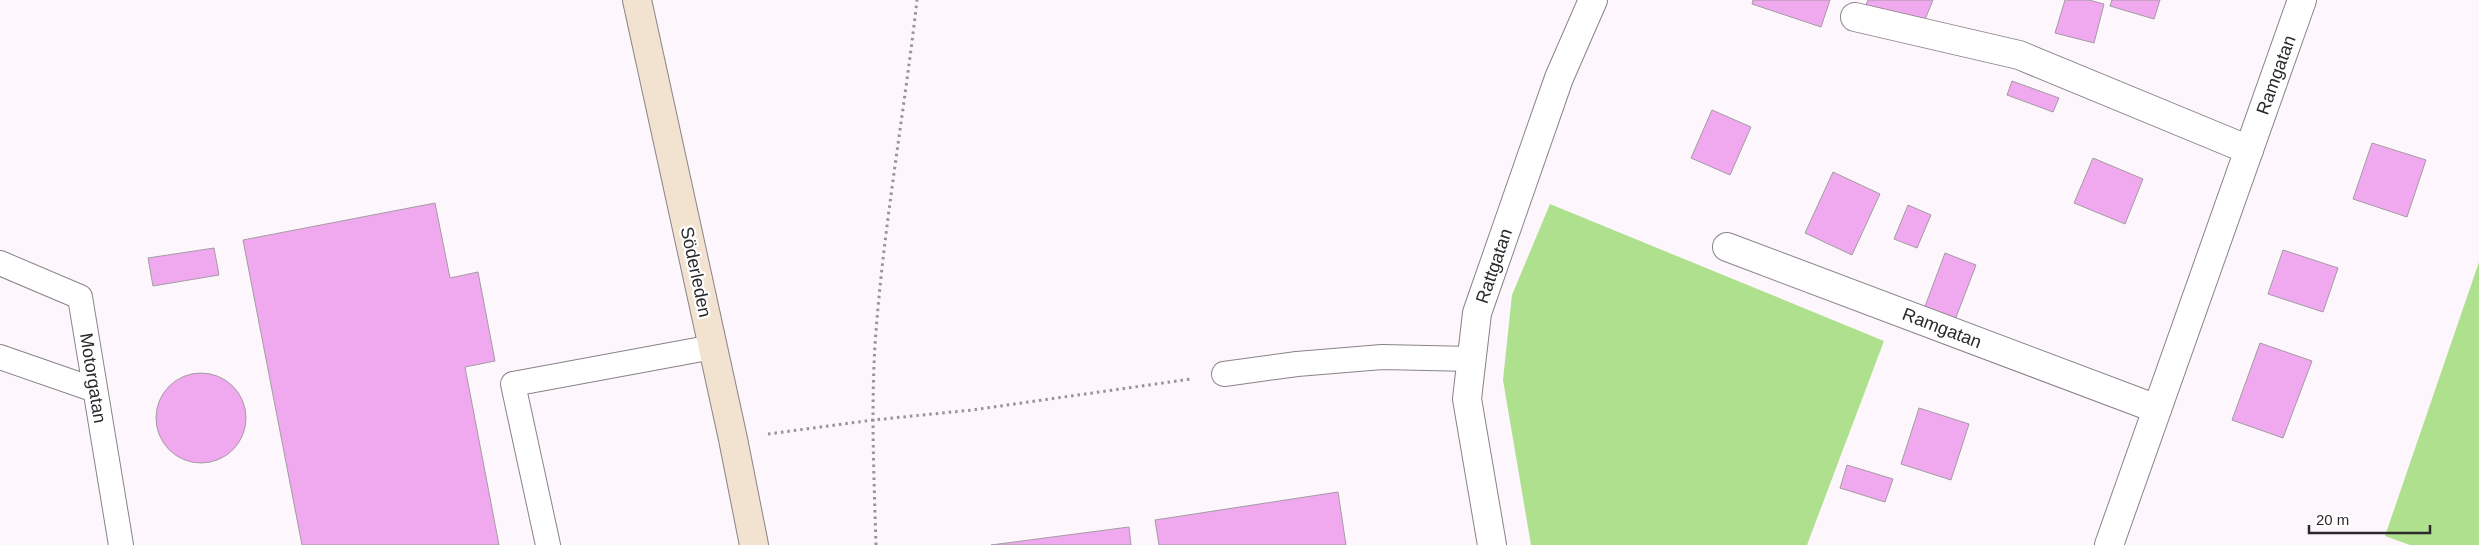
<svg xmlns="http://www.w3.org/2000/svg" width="2479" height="545" viewBox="0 0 2479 545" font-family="Helvetica,sans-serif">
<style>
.green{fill:#afe08e}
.building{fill:#f0a9ef;stroke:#a39ca2}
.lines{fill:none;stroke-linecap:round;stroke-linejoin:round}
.lane-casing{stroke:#898388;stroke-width:26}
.street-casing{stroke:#898388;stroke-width:30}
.secondary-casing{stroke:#898388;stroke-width:30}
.path{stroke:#979397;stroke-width:3;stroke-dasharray:2.5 4;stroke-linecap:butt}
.lane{stroke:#fff;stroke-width:24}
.street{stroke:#fff;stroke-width:28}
.secondary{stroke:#f1e3cf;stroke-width:28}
.labels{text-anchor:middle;stroke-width:4.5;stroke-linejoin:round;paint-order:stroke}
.street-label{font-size:18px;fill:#2b292b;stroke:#fff}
</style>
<rect width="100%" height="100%" fill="#fdf6fc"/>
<g class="green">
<polygon points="1550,204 1884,341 1807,545 1531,545 1503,380 1512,295"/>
<polygon points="2479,262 2479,545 2410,545 2385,536"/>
</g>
<g class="building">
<polygon points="1753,0 1830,0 1821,27 1752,4"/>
<polygon points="1868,0 1933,0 1922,27 1866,5"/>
<polygon points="2065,0 2089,0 2104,4 2094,43 2055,33"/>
<polygon points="2112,0 2160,0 2154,19 2110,6"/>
<polygon points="2012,81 2059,98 2053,112 2007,95"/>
<polygon points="1712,110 1751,127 1730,175 1691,158"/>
<polygon points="2372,143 2426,160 2407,217 2353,199"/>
<polygon points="2093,158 2143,179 2125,224 2074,203"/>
<polygon points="1833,172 1880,194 1852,255 1805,233"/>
<polygon points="435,203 450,278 478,272 495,361 465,367 499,545 302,545 243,240"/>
<polygon points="1908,205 1931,215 1917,248 1894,239"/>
<polygon points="214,248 219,275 153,286 148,258"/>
<polygon points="2283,250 2338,268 2323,312 2268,294"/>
<polygon points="1945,253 1976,265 1955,320 1924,309"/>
<polygon points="2260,343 2312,361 2283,438 2232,420"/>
<circle cx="201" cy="418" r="45"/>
<polygon points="1919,408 1969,424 1951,480 1901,464"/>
<polygon points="1847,465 1893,479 1885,502 1840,488"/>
<polygon points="1338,492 1346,545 1159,545 1155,520"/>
<polygon points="1129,527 1131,545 991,545"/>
</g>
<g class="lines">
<defs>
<g id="lane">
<polyline points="0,263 80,297 121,545"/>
<polyline points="0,357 95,390"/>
<polyline points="1224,374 1297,364 1382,357 1472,359"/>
<polyline points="548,545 513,384 713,347"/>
</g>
<g id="street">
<polyline points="1855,17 2019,55 2249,150"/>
<polyline points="1727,247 2157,409"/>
<polyline points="1492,545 1467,399 1477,313 1559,78 1593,0"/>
<polyline points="2109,545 2302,0"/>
</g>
<polyline id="secondary" points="637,0 733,439 754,545"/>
</defs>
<use href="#lane" class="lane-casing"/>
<use href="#street" class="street-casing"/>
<use href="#secondary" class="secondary-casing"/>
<g class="path">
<polyline points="768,434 873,420 972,410 1191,379"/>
<path d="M876 545C874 478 871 411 875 345 883 229 904 115 917 0"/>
</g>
<use href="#lane" class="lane"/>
<use href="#street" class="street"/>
<use href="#secondary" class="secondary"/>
</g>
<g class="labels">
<g class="street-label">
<text transform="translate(2276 75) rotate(-70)" y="6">Ramgatan</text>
<text transform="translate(1494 266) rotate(-71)" y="6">Rattgatan</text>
<text transform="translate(696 272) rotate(78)" y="6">Söderleden</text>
<text transform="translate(1942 328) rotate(21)" y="6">Ramgatan</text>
<text transform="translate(93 378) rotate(81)" y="6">Motorgatan</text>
</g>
</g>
<path d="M2309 525v8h121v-8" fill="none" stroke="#2b292b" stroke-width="2.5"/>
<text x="2316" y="525" font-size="15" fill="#2b292b" stroke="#ffffff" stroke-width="4" paint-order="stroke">20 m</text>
</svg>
